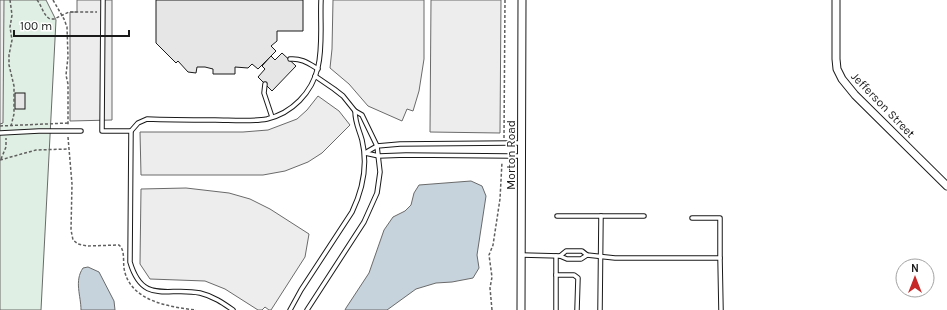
<svg xmlns="http://www.w3.org/2000/svg" width="947" height="310" viewBox="0 0 947 310" font-family="Karla,sans-serif">
<style>
.green{fill:#e0efe3;stroke:#6a6a6a}
.parking{fill:#ededed;stroke:#6a6a6a}
.water{fill:#c6d2dc;stroke:#6a6a6a}
.building{fill:#e6e6e6;stroke:#1a1a1a}
.lines{fill:none;stroke-linecap:round;stroke-linejoin:round}
.lane-casing{stroke:#1a1a1a;stroke-width:5.5}
.street-casing{stroke:#1a1a1a;stroke-width:9}
.path{stroke:#5f5f5f;stroke-width:1.5;stroke-dasharray:3 2;stroke-linecap:butt}
.lane{stroke:#fff;stroke-width:3.5}
.street{stroke:#fff;stroke-width:7}
.labels{text-anchor:middle;stroke-width:3;stroke-linejoin:round;paint-order:stroke}
.street-label{font-size:12px;fill:#1a1a1a;stroke:#fff}
</style>
<rect width="100%" height="100%" fill="#fff"/>
<polygon class="green" points="0,0 46,0 56,20 41,310 0,310"/>
<g class="parking">
<polygon points="0,0 4,0 3,123 0,124"/>
<polygon points="77,0 112,0 112,120 70,121 70,12 77,12"/>
<polygon points="333,0 424,0 424,59 419,91 413,111 407,109 402,121 368,106 349,84 330,68 332,49"/>
<polygon points="431,0 501,0 500,133 430,132"/>
<polygon points="318,96 339,111 350,125 322,153 308,162 285,171 263,175 141,175 140,132 243,132 268,130 297,119 307,110"/>
<polygon points="186,188 229,193 250,199 270,209 309,234 305,257 271,310 269,310 265,307 262,310 258,310 225,289 205,281 150,279 140,264 141,189"/>
</g>
<g class="water">
<polygon points="471,181 482,186 486,196 477,255 479,268 473,278 452,282 436,283 416,289 387,310 345,310 346,308 369,273 384,230 393,217 405,211 411,205 414,193 419,185"/>
<path d="M88 267 99 272 114 301 115 310H81C81 296 74 281 83 268Z"/>
</g>
<g class="building">
<polygon points="156,0 303,0 303,31 277,31 277,41 271,46 276,51 258,69 252,64 248,68 235,67 235,74 213,74 213,69 205,67 197,67 196,73 188,72 178,61 176,63 156,43"/>
<polygon points="282,53 296,66 272,91 258,77 265,69 262,66 271,56 275,60"/>
<rect x="15" y="93" width="10" height="16"/>
</g>
<g class="lines">
<defs>
<g id="lane">
<polyline points="103,0 102,131 131,131"/>
<path d="M290 59C301 58 308 63 318 69"/>
<polyline points="265,84 264,93 272,117"/>
<polyline points="0,133 39,131 81,131"/>
<polyline points="365,153 377,146 400,144 522,143"/>
<polyline points="365,153 379,156 406,155 522,156"/>
<polyline points="557,216 601,216 600,310"/>
<polyline points="601,216 644,216"/>
<polyline points="522,255 560,256 567,259 581,259 587,255"/>
<polyline points="556,256 556,310"/>
<polyline points="560,256 566,251 582,251 587,255 615,258 720,258 720,218 692,218"/>
<polyline points="720,258 721,310"/>
<polyline points="556,275 574,275 578,278 577,310"/>
<path d="M233 310C223 303 213 296 200 293 168 286 143 306 130 262L131 131 138 123 147 119C170 120 192 120 215 120 229 120 253 122 267 119 292 113 312 93 318 67 323 46 320 22 321 0"/>
<path d="M290 310 301 290 352 212C363 189 368 165 362 140 359 129 355 123 355 111"/>
<polyline points="307,310 364,222 377,193 380,172 377,146 362,115 355,111 343,96 334,89 315,76"/>
</g>
<g id="street">
<polyline points="836,0 836,59 837,69 842,79 855,95 947,186"/>
<polyline points="521,310 522,0"/>
</g>
</defs>
<use href="#lane" class="lane-casing"/>
<use href="#street" class="street-casing"/>
<g class="path">
<polyline points="10,0 12,15 10,27 12,40 9,55 9,65 14,86 14,114 11,126"/>
<path d="M37 0C42 6 43 15 50 19H54L69 12H97"/>
<polyline points="53,0 64,19 67,27 68,57 66,75 68,84 68,125"/>
<polyline points="0,126 68,123"/>
<path d="M68 137 72 184 71 230 73 240 78 244 87 246 119 245C125 250 123 260 124 268 129 301 169 307 196 310"/>
<polyline points="504,138 505,0"/>
<polyline points="1,159 6,147 6,138"/>
<polyline points="0,160 36,150 68,149"/>
<polyline points="492,310 490,288 492,277 489,255 493,245 500,199 502,162"/>
</g>
<use href="#lane" class="lane"/>
<use href="#street" class="street"/>
</g>
<g class="labels">
<g class="street-label">
<text transform="translate(883 105) rotate(46)" y="4">Jefferson Street</text>
<text transform="translate(511 155) rotate(-90)" y="4">Morton Road</text>
</g>
</g>
<g transform="translate(915 278)"><circle r="19" fill="#ffffff" stroke="#a3a3a3"/>
<path d="M0-3L7 15L0 10L-7 15Z" fill="#c62828"/>
<text y="-6" font-size="11" font-weight="bold" text-anchor="middle" fill="#1a1a1a">N</text>
</g>
<path d="M14 30v6h115v-6" fill="none" stroke="#1a1a1a" stroke-width="2"/>
<text x="20" y="30" font-size="12" fill="#1a1a1a" stroke="#ffffff" stroke-width="3" paint-order="stroke">100 m</text>
</svg>
